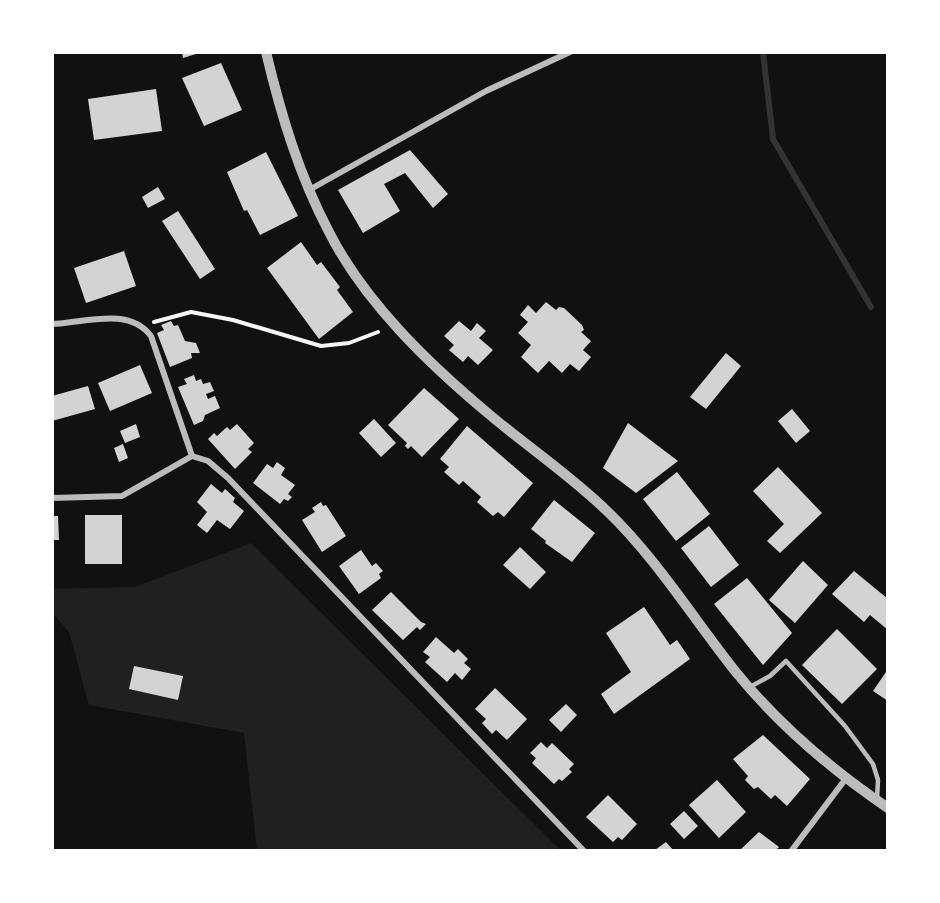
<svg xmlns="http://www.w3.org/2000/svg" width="940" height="903" viewBox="0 0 940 903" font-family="Montserrat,sans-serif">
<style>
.green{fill:#202020}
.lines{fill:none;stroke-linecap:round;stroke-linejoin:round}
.stream{stroke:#333;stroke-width:6}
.building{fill:#d3d3d3}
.path{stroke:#f5f5f5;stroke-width:4}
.service{stroke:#bcbcbc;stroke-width:4.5}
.minor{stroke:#bcbcbc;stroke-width:6}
.tertiary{stroke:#bcbcbc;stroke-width:10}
</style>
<rect width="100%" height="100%" fill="#111"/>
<polygon class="green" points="251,543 560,850 257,850 244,733 89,705 69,632 53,614 52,589 135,587"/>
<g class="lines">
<polyline class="stream" points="763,52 773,139 871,307"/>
</g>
<g class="building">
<polygon points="182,52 198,52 199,53 183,58"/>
<polygon points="221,63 242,110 204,126 182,78"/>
<polygon points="156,89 162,131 94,140 88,99"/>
<polygon points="410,150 448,194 433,208 405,173 384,184 400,211 363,233 338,190"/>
<polygon points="266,152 298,216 260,235 247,210 244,211 227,172"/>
<polygon points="158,187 165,199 148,208 142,197"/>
<polygon points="178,211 215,269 200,279 162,221"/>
<polygon points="301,242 317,265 321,262 340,287 337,290 353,312 319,339 267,268"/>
<polygon points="124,251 136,286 86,303 74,268"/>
<polygon points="546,302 556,310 559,307 564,308 582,325 584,330 581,332 591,341 583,350 591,357 579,371 570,364 562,373 549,361 538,373 521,357 531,345 518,333 528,322 520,315 528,305 536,313"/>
<polygon points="171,321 174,326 178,325 185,341 196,343 200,353 191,353 192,358 170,367 157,333 164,330 161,325"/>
<polygon points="459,321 471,331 477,323 486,331 479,338 493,350 478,365 468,356 463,362 449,350 454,345 444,336"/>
<polygon points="726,353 741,366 706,409 690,397"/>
<polygon points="140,365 152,393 110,411 98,383"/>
<polygon points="194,375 196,381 201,379 203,384 210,382 214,391 206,394 208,399 215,396 220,408 205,415 203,421 194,425 178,387 187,384 184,379"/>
<polygon points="88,386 95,409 52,421 52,396"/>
<polygon points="424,388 459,419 422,457 411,446 408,449 405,446 407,443 388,425"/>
<polygon points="792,409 810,431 796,443 778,421"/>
<polygon points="374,419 396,443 381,457 359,433"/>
<polygon points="628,423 678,461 636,493 603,468"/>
<polygon points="136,424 140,437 125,443 120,431"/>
<polygon points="237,424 254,443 248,449 252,452 235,469 208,439 214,433 217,436 227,427 230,430"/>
<polygon points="467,426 533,483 504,517 498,512 493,516 477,502 481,497 463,481 459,485 444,472 449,467 440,459"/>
<polygon points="123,444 128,458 119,462 114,448"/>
<polygon points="277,462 285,468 281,475 295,485 288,494 292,497 288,501 284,499 280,504 253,483 267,464 273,468"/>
<polygon points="778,467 822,513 780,553 767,541 784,524 753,491"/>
<polygon points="677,472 710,514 676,541 643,499"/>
<polygon points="211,484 222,493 225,489 235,498 233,502 244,511 230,529 217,520 207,533 197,525 207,512 197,502"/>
<polygon points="554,500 595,533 572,562 545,543 546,541 531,529"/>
<polygon points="321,502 323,506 326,505 346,536 322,552 302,520 315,512 312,508"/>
<rect x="85" y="515" width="37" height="49"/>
<polygon points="52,516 58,516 59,540 52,540"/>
<polygon points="709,526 739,565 711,587 681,548"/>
<polygon points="520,547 546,572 530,589 503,565"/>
<polygon points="361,550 372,566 376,563 383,571 379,574 381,578 359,594 339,566"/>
<polygon points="803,561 828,585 795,623 769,600"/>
<polygon points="854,571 888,599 888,630 870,615 864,622 832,594"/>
<polygon points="747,578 792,633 763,665 714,604"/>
<polygon points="391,592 421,622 426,624 420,630 417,627 403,640 372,610"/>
<polygon points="644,607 670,645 677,640 690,659 614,714 601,694 631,672 606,633"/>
<polygon points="837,629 877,669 842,704 802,665"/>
<polygon points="436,637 454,653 458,649 468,659 464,663 471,669 462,680 455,673 447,682 425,662 430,657 423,652"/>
<polygon points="134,666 183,676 178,700 129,689"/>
<polygon points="888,669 888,701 873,691"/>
<polygon points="495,688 527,719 507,740 496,730 492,734 482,723 486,719 475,709"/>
<polygon points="566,704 577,715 561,732 549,720"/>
<polygon points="763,735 810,779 787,806 775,795 771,799 758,787 754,789 745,780 748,776 733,759"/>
<polygon points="541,742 547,748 552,743 574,764 569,769 572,772 562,781 559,779 554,784 532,763 536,758 530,753"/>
<polygon points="717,780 746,812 719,838 689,805"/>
<polygon points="608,795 637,824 622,840 618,837 613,842 586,817"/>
<polygon points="684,811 698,826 684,839 670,824"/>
<polygon points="759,832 779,847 776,850 740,850"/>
<polygon points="666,842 673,850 655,850"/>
</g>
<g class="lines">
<polyline class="path" points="154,322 191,312 233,320 321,346 349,343 378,332"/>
<polyline class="service" points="750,687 770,676 786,661 845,726 873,764 878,780 877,799"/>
<g class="minor">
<polyline points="309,190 486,91 570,52"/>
<path d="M52 324C85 323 128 306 151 336L192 456 208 461 228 478 583 850"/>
<polyline points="52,498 122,496 192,456"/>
<polyline points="792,850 847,777"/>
</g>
<path class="tertiary" d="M266 52C281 115 299 175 329 232 365 303 430 365 490 415 528 447 571 476 607 511 656 558 693 618 735 671 778 724 832 770 888 808"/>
</g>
<rect width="940" height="903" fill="none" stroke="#ffffff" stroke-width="108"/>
</svg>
